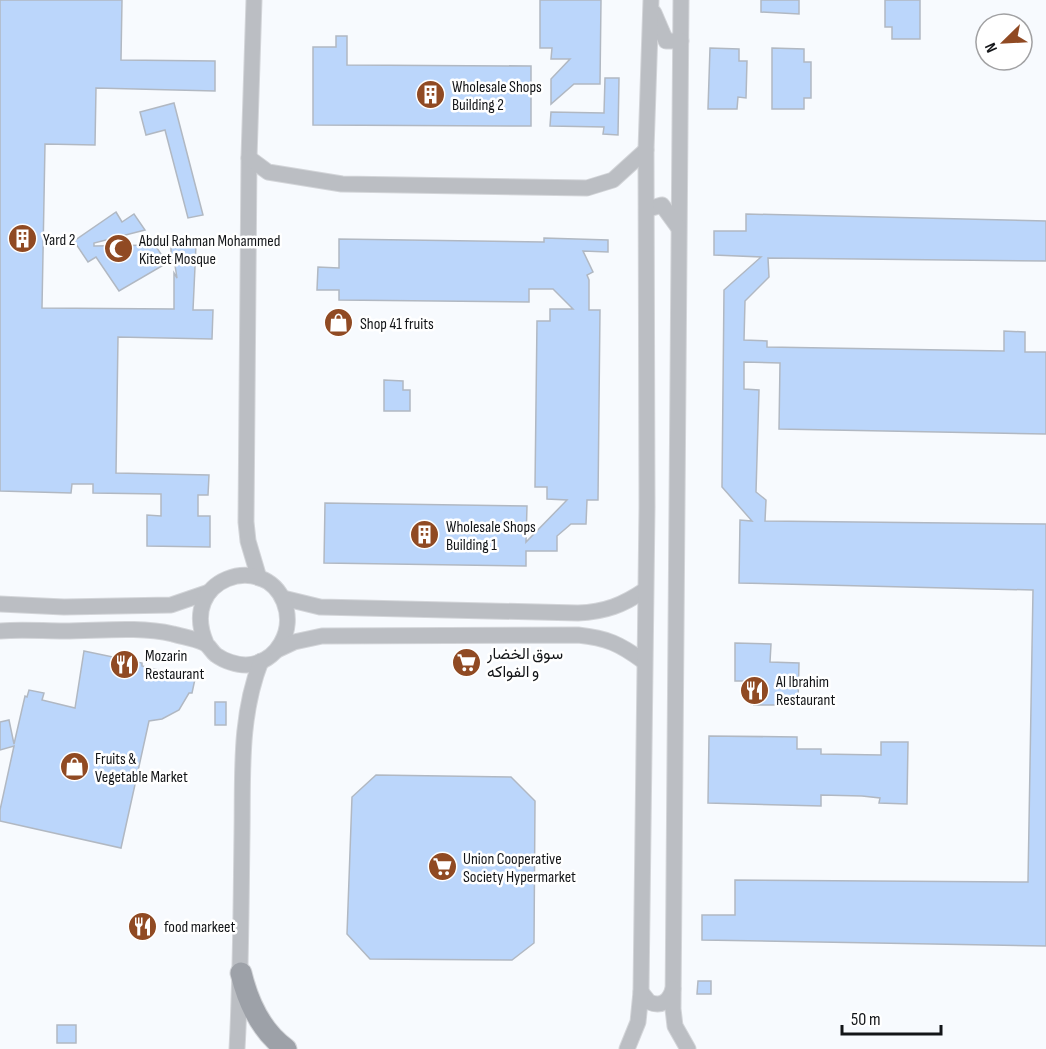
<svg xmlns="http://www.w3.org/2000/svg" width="1046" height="1049" viewBox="0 0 1046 1049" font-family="'Sofia Sans Condensed',Vazirmatn,sans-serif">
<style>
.building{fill:#bbd6fb;stroke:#b1b8c2;stroke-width:1.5}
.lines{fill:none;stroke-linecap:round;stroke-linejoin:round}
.street-casing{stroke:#d3d5d9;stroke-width:17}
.secondary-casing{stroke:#d3d5d9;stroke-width:23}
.street{stroke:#bbbec3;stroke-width:15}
.secondary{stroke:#9da1a8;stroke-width:21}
.labels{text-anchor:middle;stroke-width:5;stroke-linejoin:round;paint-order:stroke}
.poi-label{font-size:16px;fill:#131518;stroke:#fff;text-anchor:start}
</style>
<rect width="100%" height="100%" fill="#f7fafe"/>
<g class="building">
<polygon points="0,0 122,0 121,60 215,61 215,91 96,88 95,145 45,144 42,308 174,309 174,273 177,278 174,259 171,261 171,245 196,245 193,310 213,310 212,339 118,337 116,473 209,475 208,495 198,495 198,516 210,516 210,547 147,546 147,515 161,516 161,494 93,493 93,484 72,484 71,493 0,491"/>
<polygon points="540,0 601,0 600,84 574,84 551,104 551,79 570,59 551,59 552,48 540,48"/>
<polygon points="761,0 799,0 799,14 761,12"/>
<polygon points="885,0 920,0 920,39 892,39 892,27 885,27"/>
<polygon points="336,36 347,36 347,65 531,66 531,126 313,125 313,47 336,47"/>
<polygon points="710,48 739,49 739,61 747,61 746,98 738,97 737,109 708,109"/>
<polygon points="772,48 804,49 804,62 811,62 811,98 804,98 804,109 772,109"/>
<polygon points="605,78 619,78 618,135 603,134 604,127 550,126 551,112 604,113"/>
<polygon points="174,103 203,215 188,218 165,130 146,135 140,112"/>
<polygon points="116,212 122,222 134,214 145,230 94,243 94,246 155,245 167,263 119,291 96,257 88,262 74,241"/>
<polygon points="746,214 1046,221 1046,261 768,258 769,277 745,301 744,340 767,341 767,347 1004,351 1004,331 1025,332 1025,352 1046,352 1046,434 779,429 780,363 744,362 744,389 759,390 756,492 766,500 765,521 1046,524 1046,946 702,940 702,915 735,915 735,880 1028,882 1033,590 739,583 740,520 752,521 722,487 724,290 761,257 714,255 714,231 746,231"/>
<polygon points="544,238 608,240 608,252 583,251 593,272 587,275 589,280 589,310 600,310 598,500 587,500 586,524 571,524 557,536 557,551 526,551 526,566 324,563 325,503 527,506 526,542 567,500 547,499 547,487 535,487 537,321 550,321 550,309 573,309 553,289 529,289 529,302 339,300 339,290 317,290 318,267 339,268 339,239 544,242"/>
<polygon points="384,380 403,381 403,390 410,390 410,411 384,411"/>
<polygon points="735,643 771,644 770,662 799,663 798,705 754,705 755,681 735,681"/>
<polygon points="84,651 142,663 142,666 195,679 192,693 189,693 179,710 162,719 149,721 121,848 0,821 0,810 14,746 0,750 0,722 9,720 14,744 25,696 27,697 29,690 44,693 42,700 75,708"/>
<rect x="215" y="702" width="11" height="23"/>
<polygon points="709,736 797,737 797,749 821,749 821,754 881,755 881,742 908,742 907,804 879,803 880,798 862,796 821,795 821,806 708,803"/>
<polygon points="376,775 511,777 535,801 534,943 512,960 370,959 347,934 352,797"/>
<polygon points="698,981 711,981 711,994 697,994"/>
<rect x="57" y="1025" width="19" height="18"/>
</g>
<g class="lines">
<defs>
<g id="street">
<polyline points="254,0 249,158 246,522 248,541 259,578"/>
<polyline points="681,0 673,1009 675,1026 688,1049"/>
<polyline points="654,13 666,41 681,41"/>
<polyline points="249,158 268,172 342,184 587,188 613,180 646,150"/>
<polyline points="648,209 662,205 678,227"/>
<path d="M283 598 320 607 578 613C605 612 623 605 645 590"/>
<polyline points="0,604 64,607 171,605 209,592"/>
<path d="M0 631C21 629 43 631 64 631 99 631 138 626 173 634 183 637 194 638 204 643 209 645 211 651 216 655 224 661 237 665 246 665 278 663 295 630 284 602 264 551 178 578 206 643"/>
<path d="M277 650 294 642 322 636 578 635C607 638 620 644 643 661"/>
<path d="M641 992 649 1002C661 1007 669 1002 673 989"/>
<path d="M237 1049C241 977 241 905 242 833 243 774 239 717 261 661"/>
<polyline points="627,1049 638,1022 641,992 647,507 646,150 651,0"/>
</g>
<path id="secondary" d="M241 973C248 1002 261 1031 286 1049"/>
</defs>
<use href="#street" class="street-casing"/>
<use href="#secondary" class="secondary-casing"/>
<use href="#street" class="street"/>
<use href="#secondary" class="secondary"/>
</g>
<defs>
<symbol id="building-disc" viewBox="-11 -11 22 22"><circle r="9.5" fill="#904a23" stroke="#fff"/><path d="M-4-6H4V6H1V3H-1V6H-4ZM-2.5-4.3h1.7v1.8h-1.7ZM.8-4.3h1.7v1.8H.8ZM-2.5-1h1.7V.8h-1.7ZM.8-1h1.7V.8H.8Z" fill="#fff"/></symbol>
<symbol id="mosque-disc" viewBox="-11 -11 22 22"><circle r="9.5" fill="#904a23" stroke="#fff"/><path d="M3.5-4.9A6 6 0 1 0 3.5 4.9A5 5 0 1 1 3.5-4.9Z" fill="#fff"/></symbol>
<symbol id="shop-disc" viewBox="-11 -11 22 22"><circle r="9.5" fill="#904a23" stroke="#fff"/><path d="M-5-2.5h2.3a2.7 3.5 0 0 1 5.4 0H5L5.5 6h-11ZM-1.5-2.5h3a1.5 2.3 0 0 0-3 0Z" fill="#fff"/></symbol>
<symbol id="supermarket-disc" viewBox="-11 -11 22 22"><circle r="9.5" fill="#904a23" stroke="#fff"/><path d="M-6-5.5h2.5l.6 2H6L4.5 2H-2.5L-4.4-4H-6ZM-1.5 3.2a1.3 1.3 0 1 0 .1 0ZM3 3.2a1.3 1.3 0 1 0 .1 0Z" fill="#fff"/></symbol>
<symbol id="restaurant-disc" viewBox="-11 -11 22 22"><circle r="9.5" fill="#904a23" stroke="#fff"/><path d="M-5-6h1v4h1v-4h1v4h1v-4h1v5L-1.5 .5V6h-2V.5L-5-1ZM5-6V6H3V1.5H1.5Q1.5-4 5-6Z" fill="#fff"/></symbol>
</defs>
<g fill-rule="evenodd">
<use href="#building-disc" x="414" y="78" width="33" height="33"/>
<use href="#building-disc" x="6" y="222" width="33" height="33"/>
<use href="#mosque-disc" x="102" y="232" width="33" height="33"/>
<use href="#shop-disc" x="322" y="306" width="33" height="33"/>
<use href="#building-disc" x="408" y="518" width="33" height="33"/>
<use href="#supermarket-disc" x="450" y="646" width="33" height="33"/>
<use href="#restaurant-disc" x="108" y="648" width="33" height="33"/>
<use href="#restaurant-disc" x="738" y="674" width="33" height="33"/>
<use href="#shop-disc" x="58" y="750" width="33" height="33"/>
<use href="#supermarket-disc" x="426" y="850" width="33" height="33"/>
<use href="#restaurant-disc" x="126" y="910" width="33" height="33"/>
</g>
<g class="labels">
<g class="poi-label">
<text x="452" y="92">Wholesale Shops<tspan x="452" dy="18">Building 2</tspan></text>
<text x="43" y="245">Yard 2</text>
<text x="139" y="246">Abdul Rahman Mohammed<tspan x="139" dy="18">Kiteet Mosque</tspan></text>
<text x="360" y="329">Shop 41 fruits</text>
<text x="446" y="532">Wholesale Shops<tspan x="446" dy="18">Building 1</tspan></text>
<text x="487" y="659">سوق الخضار<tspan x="487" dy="18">و الفواكه</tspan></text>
<text x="145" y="661">Mozarin<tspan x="145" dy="18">Restaurant</tspan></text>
<text x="776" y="687">Al Ibrahim<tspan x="776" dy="18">Restaurant</tspan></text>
<text x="95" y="764">Fruits &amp;<tspan x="95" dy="18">Vegetable Market</tspan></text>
<text x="463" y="864">Union Cooperative<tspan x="463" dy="18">Society Hypermarket</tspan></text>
<text x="164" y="932">food markeet</text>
</g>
</g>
<g transform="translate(1004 42) rotate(246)"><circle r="28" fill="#ffffff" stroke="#a1a1a3" stroke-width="1.5"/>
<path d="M0-4.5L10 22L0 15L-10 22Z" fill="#904a23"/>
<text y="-9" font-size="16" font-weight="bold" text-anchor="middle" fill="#131518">N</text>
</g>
<path d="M842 1025v9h99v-9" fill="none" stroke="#131518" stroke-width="3"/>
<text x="851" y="1025" font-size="18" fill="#131518" stroke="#ffffff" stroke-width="4.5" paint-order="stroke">50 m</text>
</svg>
